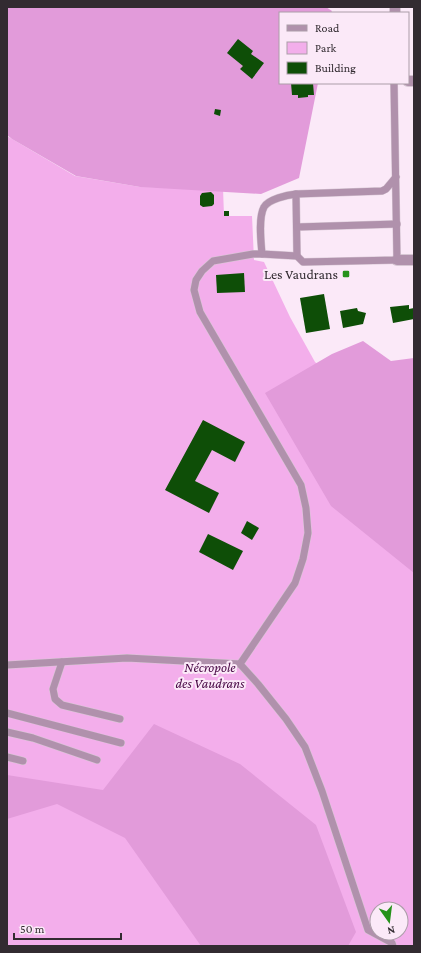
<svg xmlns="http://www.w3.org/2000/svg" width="421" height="953" viewBox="0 0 421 953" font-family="'Crimson Pro',serif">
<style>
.green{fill:#f3aeeb;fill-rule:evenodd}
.forest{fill:#e29bda}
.building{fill:#0e4e07}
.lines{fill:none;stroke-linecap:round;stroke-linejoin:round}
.lane-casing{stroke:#d7c7d4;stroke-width:8}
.street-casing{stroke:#d7c7d4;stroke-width:12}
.lane{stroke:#b091ac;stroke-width:7}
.street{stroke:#b091ac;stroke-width:10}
.poi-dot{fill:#26921b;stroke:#fbe9f8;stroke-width:1.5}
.labels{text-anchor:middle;stroke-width:4;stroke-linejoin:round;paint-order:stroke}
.poi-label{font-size:14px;fill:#322b31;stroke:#fbe9f8;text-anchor:end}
.park-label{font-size:14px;font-style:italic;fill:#470744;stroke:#fbe9f8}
</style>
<rect width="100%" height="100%" fill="#fbe9f8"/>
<path class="green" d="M7 136 75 176 140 187 223 188 224 216H252L254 260 264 262 290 317 315 362 414 441V946H7ZM377 909H401V933H377Z"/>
<g class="forest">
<polygon points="7,7 326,7 332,11 331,13 280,13 280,83 318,83 299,178 261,194 140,187 76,176 12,139 7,135"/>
<polygon points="363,341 391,361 414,358 414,573 331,506 265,393 332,354"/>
<polygon points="154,724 240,764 316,825 356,932 348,946 201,946 125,838 57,804 7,819 7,775 103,790"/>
</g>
<g class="building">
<polygon points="238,39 253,51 251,54 264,63 252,79 240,69 243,66 227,53"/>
<polygon points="291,83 313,83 314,95 308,95 308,97 298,98 298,95 292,95"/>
<polygon points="215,109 221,110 220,116 214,114"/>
<polygon points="211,192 214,195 214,204 212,206 203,207 200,205 200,196 202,193"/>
<rect x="224" y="211" width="5" height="5"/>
<polygon points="244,273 245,292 217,293 216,275"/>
<polygon points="324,294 330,329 306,333 300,298"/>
<polygon points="409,305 409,309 414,308 414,319 393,323 390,307"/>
<polygon points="357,308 358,311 366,313 363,324 343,328 340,311"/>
<polygon points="203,420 245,442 235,462 212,450 195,481 219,493 209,513 165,490"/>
<polygon points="247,521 259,528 252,540 241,533"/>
<polygon points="208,534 243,551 233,570 199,552"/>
</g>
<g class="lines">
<defs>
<g id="lane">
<path d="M394 83 397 260 303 262 297 256 262 254C261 242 258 218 264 207 269 199 287 195 296 194L382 191 386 189 396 177"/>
<polyline points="296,194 297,256"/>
<polyline points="297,227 397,224"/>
<polyline points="262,254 253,254 213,261 202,271 196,280 194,290 200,312 301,485 306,508 308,533 303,559 295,583 240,664 258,684 286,719 305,747 322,791 368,930 392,943 393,946"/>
<polyline points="62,662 53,689 55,699 62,705 120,719"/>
<polyline points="7,665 127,658 240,664"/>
<polyline points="7,713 121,743"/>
<polyline points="7,732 33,738 97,760"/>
<polyline points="7,757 23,761"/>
</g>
<g id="street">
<polyline points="395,13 395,7"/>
<polyline points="408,81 414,81"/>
<polyline points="397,260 414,260"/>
</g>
</defs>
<use href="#lane" class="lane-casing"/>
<use href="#street" class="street-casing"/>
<use href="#lane" class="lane"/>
<use href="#street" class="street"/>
</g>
<rect class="poi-dot" x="342" y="270" width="8" height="8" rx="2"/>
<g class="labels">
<g class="poi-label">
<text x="338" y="279">Les Vaudrans</text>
</g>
<g class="park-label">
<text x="210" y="672">Nécropole<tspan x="210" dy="16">des Vaudrans</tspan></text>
</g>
</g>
<rect width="421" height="953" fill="none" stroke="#322b31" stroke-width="16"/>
<rect x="279" y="12" width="130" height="72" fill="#fbe9f8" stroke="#ab9da8"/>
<rect x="287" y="25" width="20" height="6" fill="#b091ac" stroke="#ab9da8"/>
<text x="315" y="32" font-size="12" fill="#322b31">Road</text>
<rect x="287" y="42" width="20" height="12" fill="#f3aeeb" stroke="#ab9da8"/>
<text x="315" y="52" font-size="12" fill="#322b31">Park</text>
<rect x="287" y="62" width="20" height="12" fill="#0e4e07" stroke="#ab9da8"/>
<text x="315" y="72" font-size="12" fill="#322b31">Building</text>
<g transform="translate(389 921) rotate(166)"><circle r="19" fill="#fbe9f8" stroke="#ab9da8"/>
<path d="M0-3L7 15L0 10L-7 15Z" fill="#26921b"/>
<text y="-6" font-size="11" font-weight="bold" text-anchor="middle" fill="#322b31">N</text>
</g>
<path d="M14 933v6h107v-6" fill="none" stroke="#322b31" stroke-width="2"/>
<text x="20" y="933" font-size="12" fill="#322b31" stroke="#fbe9f8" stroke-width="3" paint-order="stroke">50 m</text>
</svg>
